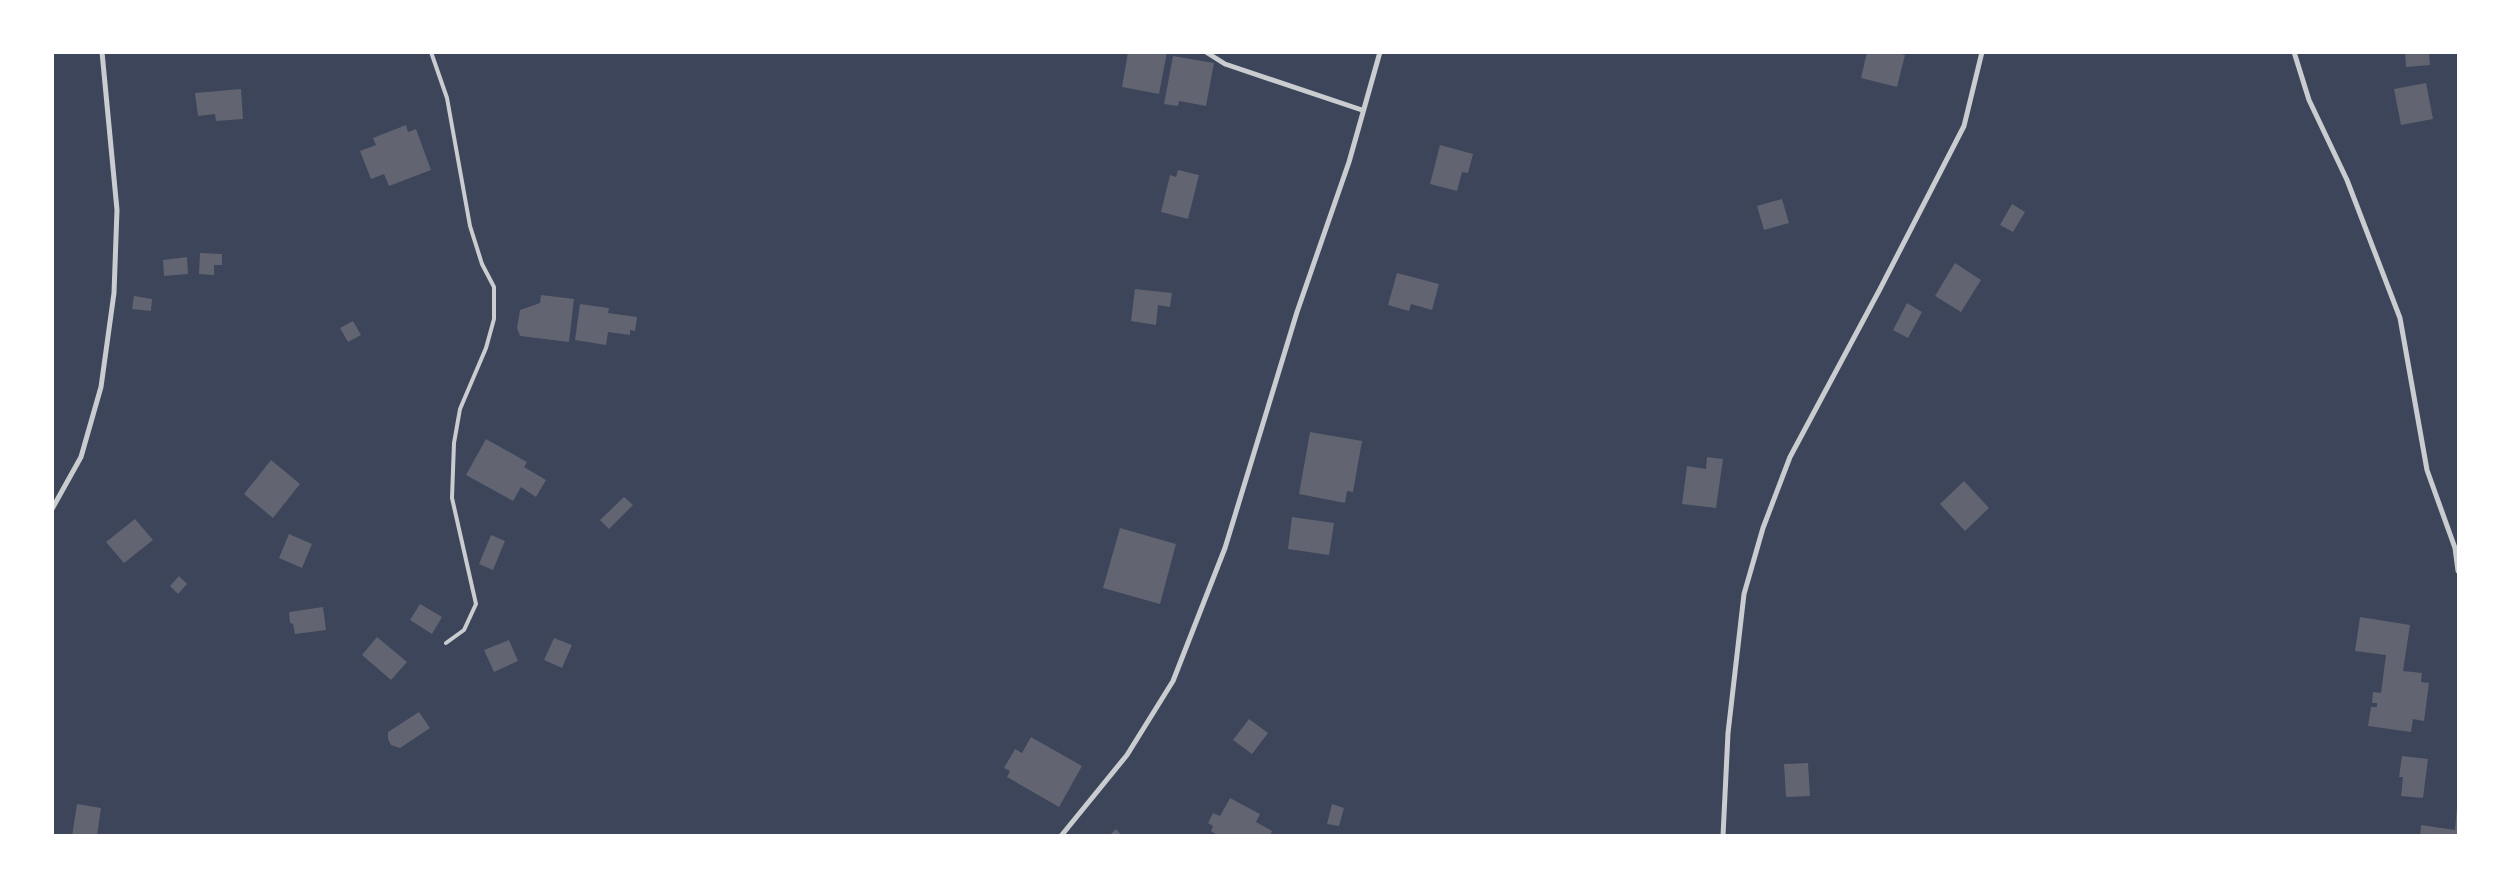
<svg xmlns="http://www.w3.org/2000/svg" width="2511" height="888" viewBox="0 0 2511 888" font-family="'PT Sans',sans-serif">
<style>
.green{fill:#3c4559}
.building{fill:#626471}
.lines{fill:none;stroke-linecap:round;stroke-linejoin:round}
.service{stroke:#caccd0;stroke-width:4}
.minor{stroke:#caccd0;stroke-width:5}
</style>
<rect width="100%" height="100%" fill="#2d3142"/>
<rect class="green" x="53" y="53" width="2405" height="782"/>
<g class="building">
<polygon points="1128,52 1167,52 1159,94 1122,87"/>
<polygon points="1867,52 1893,52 1905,55 1897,87 1861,78"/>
<polygon points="2405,52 2429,52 2430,65 2406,67"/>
<polygon points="1173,56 1214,63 1206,106 1179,101 1178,106 1164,104"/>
<polygon points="2426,83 2433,119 2401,125 2394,89"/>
<polygon points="241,89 243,119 216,121 215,114 198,116 195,93"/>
<polygon points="406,125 408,132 416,129 431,170 389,186 384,174 371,179 360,151 376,145 373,138"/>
<polygon points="1440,145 1473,154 1468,173 1462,172 1457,191 1430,184"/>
<polygon points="1178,170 1199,175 1188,219 1161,212 1170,175 1176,177"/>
<polygon points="1782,199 1789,223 1764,230 1757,206"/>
<polygon points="2012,204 2025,212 2013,232 2000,225"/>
<polygon points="200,253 222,254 222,265 214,265 214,275 199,274"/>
<polygon points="187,257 188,274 164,276 163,260"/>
<polygon points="1955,263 1981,280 1961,312 1935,296"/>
<polygon points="1397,273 1439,284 1432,310 1411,304 1409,311 1388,305"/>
<polygon points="1135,289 1172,293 1170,307 1158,305 1156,325 1131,321"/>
<polygon points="541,295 574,299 569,342 520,336 517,328 520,310 540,303"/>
<polygon points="134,296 152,299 151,311 132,309"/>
<polygon points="1907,303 1922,312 1908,338 1893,330"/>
<polygon points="580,304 609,308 608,313 637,317 635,331 630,330 630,335 608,332 606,345 575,340"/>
<polygon points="353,321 361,335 348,342 340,328"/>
<polygon points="1310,432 1362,441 1353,492 1347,491 1345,503 1299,494"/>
<polygon points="486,439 527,462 524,467 546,480 536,497 521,487 513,501 466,475"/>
<polygon points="1707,457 1723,459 1716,508 1682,504 1687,466 1706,469"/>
<polygon points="271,460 300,484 273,518 244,494"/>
<polygon points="1964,481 1989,508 1965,531 1940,504"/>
<polygon points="624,497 633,505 609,529 600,520"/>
<polygon points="1292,517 1334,523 1329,555 1288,549"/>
<polygon points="135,519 153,540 124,563 106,542"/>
<polygon points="1120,528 1176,544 1160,604 1103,588"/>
<polygon points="289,534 312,544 302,568 279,558"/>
<polygon points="491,535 505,541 493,570 479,564"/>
<polygon points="179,576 187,584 178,594 170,586"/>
<polygon points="420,604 442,617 432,634 410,620"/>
<polygon points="323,607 326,630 295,634 293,624 290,623 289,612"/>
<polygon points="2360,617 2410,625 2403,671 2422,673 2421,682 2429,683 2424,721 2413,719 2411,732 2368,726 2371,707 2377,707 2377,703 2372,703 2373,692 2381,693 2386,655 2355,651"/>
<polygon points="377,637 407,662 391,680 362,655"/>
<polygon points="554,638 572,645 562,668 544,660"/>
<polygon points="509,640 518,661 494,672 484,650"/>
<polygon points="419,712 430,728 400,748 391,745 388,739 388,732"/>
<polygon points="1249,719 1268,733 1252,754 1233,740"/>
<polygon points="1031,737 1082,766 1059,807 1007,777 1010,771 1004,768 1015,749 1022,753"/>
<polygon points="2402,756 2428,759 2423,798 2401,796 2403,777 2399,777"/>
<polygon points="1808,763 1810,796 1786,797 1784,764"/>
<polygon points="1230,798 1260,814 1256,822 1272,831 1270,836 1219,836 1211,831 1213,826 1208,823 1213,813 1220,816"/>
<polygon points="77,804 101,808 97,836 72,836"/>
<polygon points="1332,804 1344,808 1339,826 1327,824"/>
<polygon points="2457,808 2458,836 2420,836 2421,825 2455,830"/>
<polygon points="1116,829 1122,836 1109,836"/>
</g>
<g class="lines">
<polyline class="service" points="431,52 447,98 470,226 482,264 494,287 494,319 486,348 460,409 454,443 452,498 476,604 464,630 446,643"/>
<g class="minor">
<polyline points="1206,52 1225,64 1362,110"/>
<polyline points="2294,52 2309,100 2347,180 2400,318 2427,470 2455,548 2458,571"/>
<polyline points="52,509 81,457 101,387 114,293 117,210 102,52"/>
<polyline points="1061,836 1127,755 1173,681 1225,548 1297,312 1349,162 1380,52"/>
<polyline points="1723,836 1728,733 1744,594 1763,528 1790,457 1880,289 1964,126 1982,52"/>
</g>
</g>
<rect width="2511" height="888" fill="none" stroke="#ffffff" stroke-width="108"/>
</svg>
